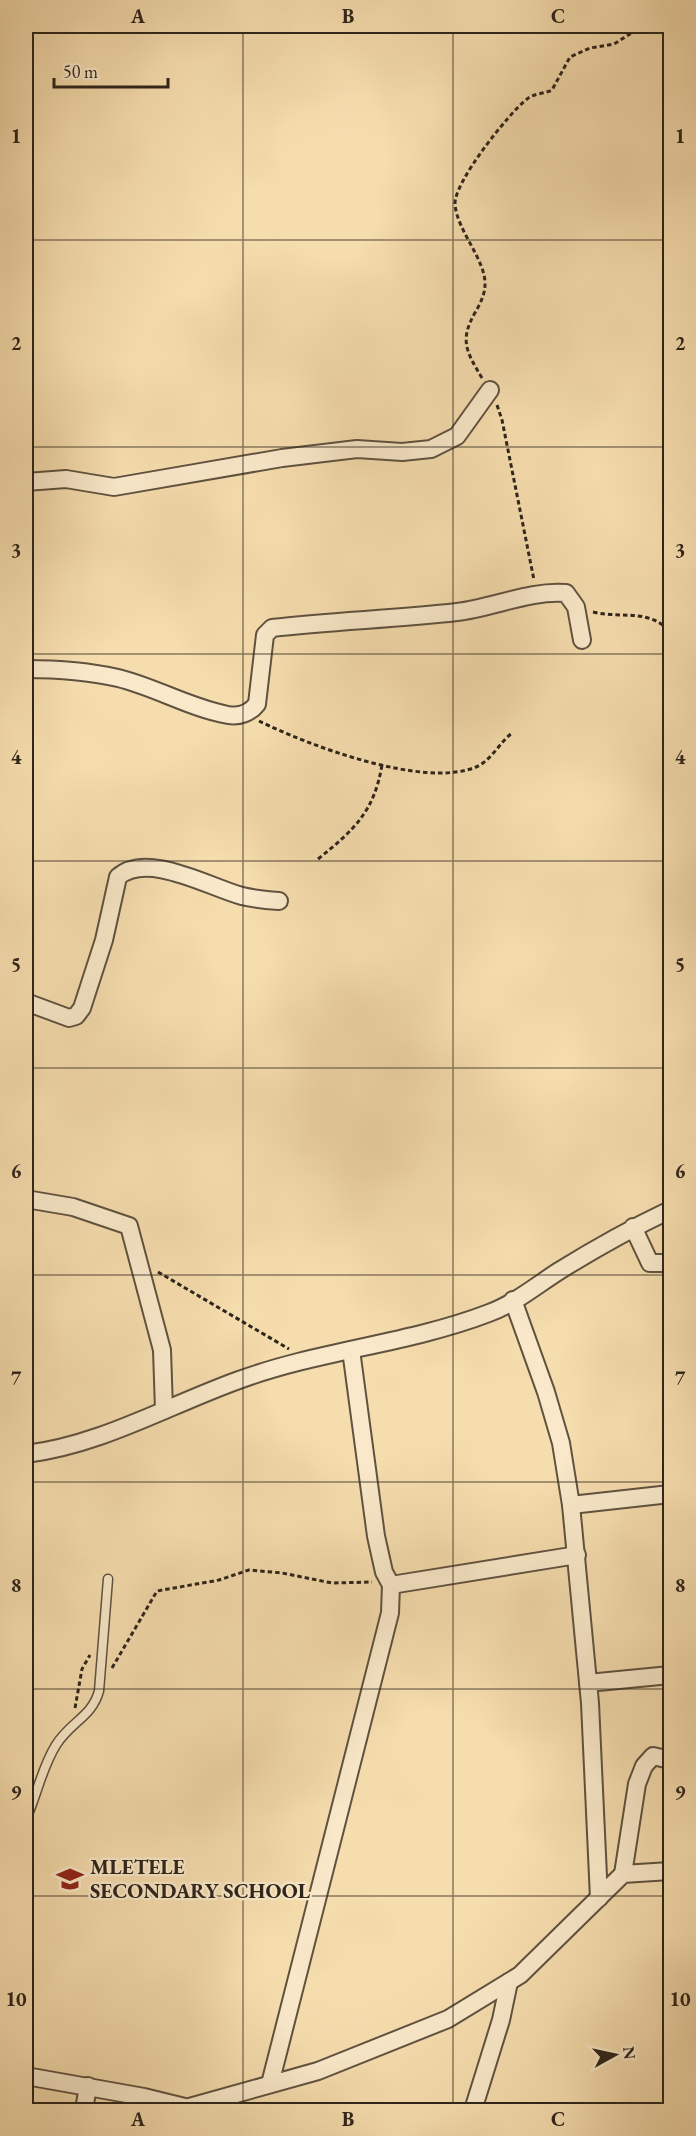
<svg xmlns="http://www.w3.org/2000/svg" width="696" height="2136" viewBox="0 0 696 2136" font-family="'EB Garamond',serif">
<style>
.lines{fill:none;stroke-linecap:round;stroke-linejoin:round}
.service-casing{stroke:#5f5240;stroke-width:11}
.minor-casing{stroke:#5f5240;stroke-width:20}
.path{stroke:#2d241b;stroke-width:3;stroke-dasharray:4.5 3;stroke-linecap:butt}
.service{stroke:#f9e9ca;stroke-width:8}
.minor{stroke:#f9e9ca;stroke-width:16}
.grid{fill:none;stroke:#2d241b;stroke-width:1.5;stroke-opacity:0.55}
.labels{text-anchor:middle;stroke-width:4.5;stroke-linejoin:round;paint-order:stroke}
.poi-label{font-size:21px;font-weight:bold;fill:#2d241b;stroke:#f9e9ca;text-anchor:start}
.neatline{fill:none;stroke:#2d241b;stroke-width:2}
.grid-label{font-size:20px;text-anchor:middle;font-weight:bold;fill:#2d241b}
</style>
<rect width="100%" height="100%" fill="#f6ddae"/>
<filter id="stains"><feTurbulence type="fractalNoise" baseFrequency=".00333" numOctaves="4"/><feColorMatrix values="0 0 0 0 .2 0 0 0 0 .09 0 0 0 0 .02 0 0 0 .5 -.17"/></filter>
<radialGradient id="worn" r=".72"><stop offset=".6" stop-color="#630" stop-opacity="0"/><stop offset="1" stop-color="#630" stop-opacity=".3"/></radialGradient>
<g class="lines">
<defs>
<path id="service" d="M26 1819C37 1795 42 1767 56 1745 70 1722 92 1717 99 1691L108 1579"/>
<g id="minor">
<polyline points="26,482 66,479 114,487 282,458 357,449 402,452 431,449 457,436 490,390"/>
<path d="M26 669C57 669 87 671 118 678 155 687 190 708 228 715 239 717 250 713 257 704L265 635 272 628C333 621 395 619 457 612 493 608 530 590 566 593L576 607 582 640"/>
<path d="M26 1002 69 1018 76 1016 82 1008 104 940 118 877C147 851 209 887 242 896 254 899 266 900 279 901"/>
<polyline points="26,1199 73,1207 129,1226 162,1350 164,1410"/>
<polyline points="633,1227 650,1263 670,1263"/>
<polyline points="513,1300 546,1392 561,1443 571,1505 590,1703 599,1898"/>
<path d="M26 1454C101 1445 169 1405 239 1380 321 1350 408 1344 489 1313 514 1304 537 1285 559 1271 596 1248 632 1228 670 1210"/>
<polyline points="571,1505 670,1494"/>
<polyline points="391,1585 577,1555"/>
<polyline points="588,1683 670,1675"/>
<polyline points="623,1874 637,1784 644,1766 653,1756 670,1760"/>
<polyline points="26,2076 144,2097 197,2110"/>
<polyline points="270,2084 390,1613 391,1585 384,1572 376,1536 351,1350"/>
<polyline points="186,2108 318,2071 448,2019 520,1975 623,1874 670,1871"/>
<polyline points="84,2110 88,2086"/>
<polyline points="473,2110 501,2020 509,1982"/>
</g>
</defs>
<use href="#service" class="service-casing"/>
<use href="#minor" class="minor-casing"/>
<g class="path">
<path d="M482 378C466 351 459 340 476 311 480 304 485 294 485 285 486 260 457 231 455 204 454 182 509 113 527 99 534 93 544 94 552 90L570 57 590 48 614 44 630 34 654 26"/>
<polyline points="497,405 502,420 534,580"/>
<path d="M593 612C623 619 646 608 670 631"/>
<path d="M259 721C308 745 423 789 476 767 491 761 500 742 512 733"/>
<path d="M318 859C354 830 374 812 382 765"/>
<polyline points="158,1272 289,1349"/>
<polyline points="112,1668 157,1591 219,1580 249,1570 282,1573 332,1583 372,1582"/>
<polyline points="75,1708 82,1669 90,1655"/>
</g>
<use href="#service" class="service"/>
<use href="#minor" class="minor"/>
</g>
<path class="grid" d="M243 26V2110M453 26V2110M26 240H670M26 447H670M26 654H670M26 861H670M26 1068H670M26 1275H670M26 1482H670M26 1689H670M26 1896H670"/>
<defs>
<symbol id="school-bare" viewBox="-9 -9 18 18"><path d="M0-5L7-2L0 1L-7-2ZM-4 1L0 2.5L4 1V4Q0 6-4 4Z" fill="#8f2418" stroke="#f9e9ca" stroke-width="2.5" paint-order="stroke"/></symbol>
</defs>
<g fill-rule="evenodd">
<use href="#school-bare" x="51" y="1860" width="38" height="38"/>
</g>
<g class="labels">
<g class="poi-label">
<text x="90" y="1874">MLETELE<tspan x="90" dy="24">SECONDARY SCHOOL</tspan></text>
</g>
</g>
<rect width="696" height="2136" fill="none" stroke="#f6ddae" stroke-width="66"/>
<g transform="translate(615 2055) rotate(82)" stroke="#f9e9ca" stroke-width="4.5" paint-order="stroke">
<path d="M0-4.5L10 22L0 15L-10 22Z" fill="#2d241b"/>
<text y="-9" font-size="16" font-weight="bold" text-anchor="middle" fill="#2d241b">N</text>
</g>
<path d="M54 78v9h114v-9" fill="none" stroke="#2d241b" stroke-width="3"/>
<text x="63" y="78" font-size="18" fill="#2d241b" stroke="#f9e9ca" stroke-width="4.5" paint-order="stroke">50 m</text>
<rect x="33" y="33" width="630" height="2070" class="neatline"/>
<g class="grid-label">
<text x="138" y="23">A</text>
<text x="348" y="23">B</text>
<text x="558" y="23">C</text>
<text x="16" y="143">1</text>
<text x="680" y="143">1</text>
<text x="16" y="350">2</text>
<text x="680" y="350">2</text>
<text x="16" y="557">3</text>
<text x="680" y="557">3</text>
<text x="16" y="764">4</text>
<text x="680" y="764">4</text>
<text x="16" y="971">5</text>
<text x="680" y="971">5</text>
<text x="16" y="1178">6</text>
<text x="680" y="1178">6</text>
<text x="16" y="1385">7</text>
<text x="680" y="1385">7</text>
<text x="16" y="1592">8</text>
<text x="680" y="1592">8</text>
<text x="16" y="1799">9</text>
<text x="680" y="1799">9</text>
<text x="16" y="2006">10</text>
<text x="680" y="2006">10</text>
<text x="138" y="2126">A</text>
<text x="348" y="2126">B</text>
<text x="558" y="2126">C</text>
</g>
<rect width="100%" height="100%" filter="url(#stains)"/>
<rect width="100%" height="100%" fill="url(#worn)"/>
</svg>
